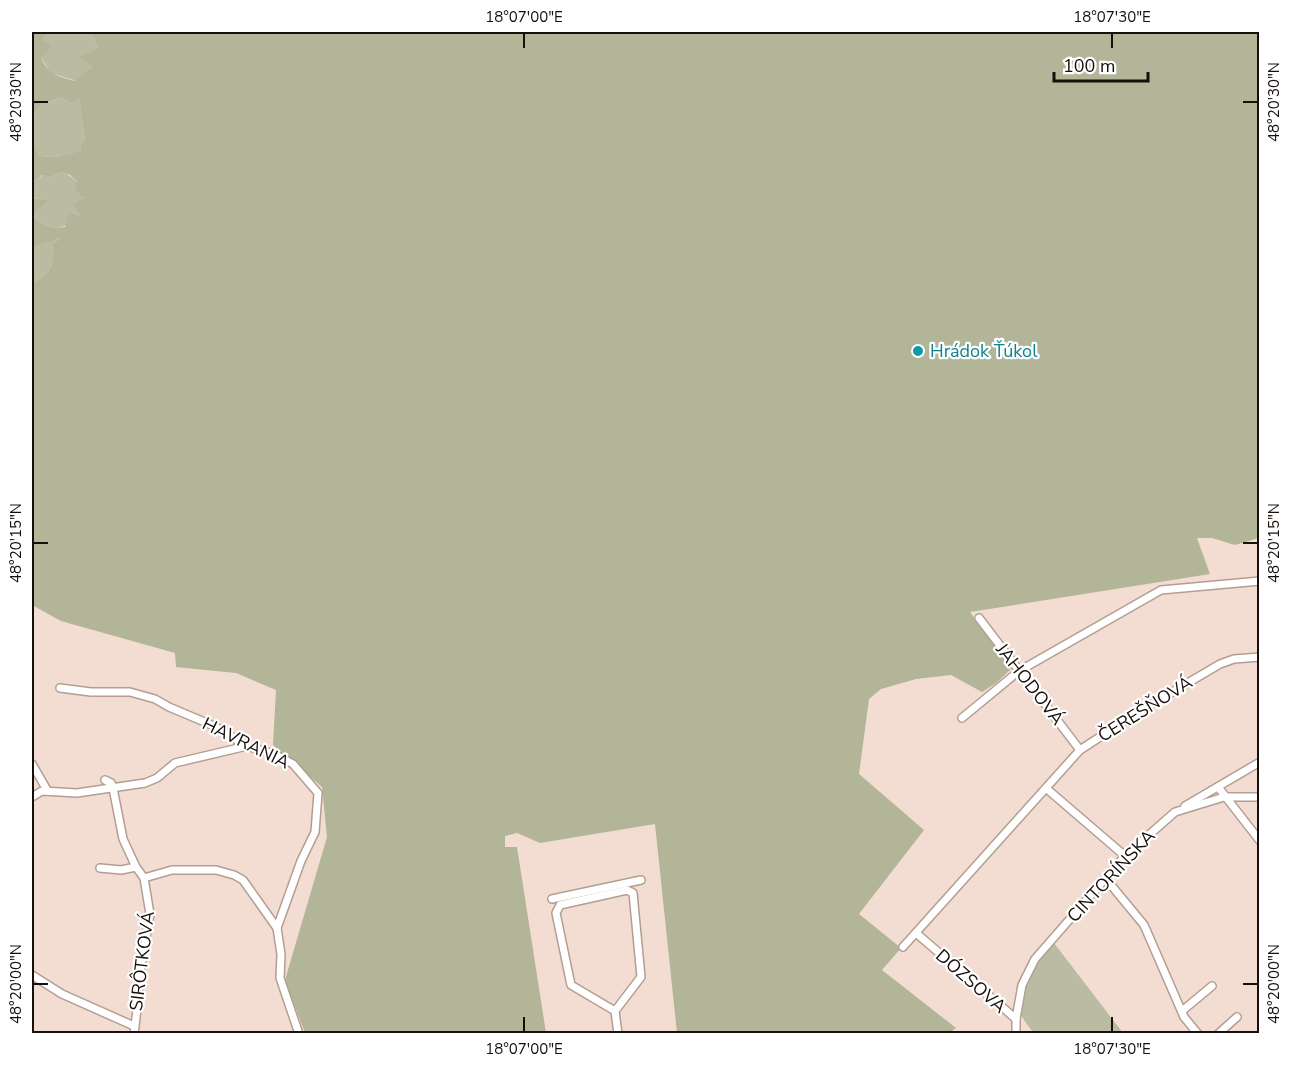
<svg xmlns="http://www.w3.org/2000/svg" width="1291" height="1065" viewBox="0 0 1291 1065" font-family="'Nunito Sans',sans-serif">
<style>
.green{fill:#b9bca2}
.forest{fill:#b2b597}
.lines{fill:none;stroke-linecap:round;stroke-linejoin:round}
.street-casing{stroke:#b39e93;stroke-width:10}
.street{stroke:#fff;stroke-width:7}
.ticks{fill:none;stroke:#160f0b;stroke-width:2}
.culture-dot{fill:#0f9aa8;stroke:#fff;stroke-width:2}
.labels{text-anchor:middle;stroke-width:4.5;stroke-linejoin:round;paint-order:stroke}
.culture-label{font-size:18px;fill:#0d838f;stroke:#fff;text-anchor:start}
.street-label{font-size:18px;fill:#160f0b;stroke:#fff}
.neatline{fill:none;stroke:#160f0b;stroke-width:2}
.ticks-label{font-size:15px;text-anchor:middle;fill:#160f0b}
</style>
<rect width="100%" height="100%" fill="#f3dcd1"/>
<g class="green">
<polygon points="48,32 90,32 95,40 97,49 80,56 92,67 76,81 51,73 41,58 50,47 43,40"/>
<polygon points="62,97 70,104 79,98 85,139 80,145 82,151 55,157 40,156 32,143 32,115 42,104"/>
<path d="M61 172C110 188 68 255 32 215L47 200 32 198V193L36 187 35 181 43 175 51 177Z"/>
<path d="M62 236 52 244C56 262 50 277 32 282V247Z"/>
<path d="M1054 943 1123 1033H1034C1029 1027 1021 1018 1019 1009 1015 990 1042 956 1054 943Z"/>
</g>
<path class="forest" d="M32 32H48L43 40 51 47 41 58C48 74 59 77 75 81L92 67 79 56 97 49 95 40 90 32H78H1259V538L1235 545 1212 538H1197L1210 574 970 612 1011 669 996 683 982 692 951 675 916 679 881 689 869 699 859 774 924 830 859 914 901 948 882 970 956 1028 949 1033H677L655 824 540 843 517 833 505 836V847H517L546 1033H305L285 980 327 837 322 787 273 745 276 690 236 673 176 667 175 653 61 621 32 605V282C50 277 56 262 52 244L60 238 32 247V198L48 200 32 215C42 226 51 229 65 227L69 213 79 215 74 204 84 198 75 189 77 181 70 175 61 172 51 177 42 175 35 181 36 187 32 193V143L40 156 55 157 81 151 80 145 85 139 79 99 70 104 62 97 42 104 32 115Z"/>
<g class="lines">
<defs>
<g id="street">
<polyline points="979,618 1080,750"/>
<polyline points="60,688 91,692 130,692 155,699 169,707 214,726 247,746 274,754 293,764 318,793 315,832 301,861 277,928 281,954 280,978 299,1034"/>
<polyline points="962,718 1019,671 1161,590 1260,581"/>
<polyline points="32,764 47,790"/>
<polyline points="105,780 111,783 113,788 123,839 136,867 144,878 150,914 139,977 138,1001 134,1034"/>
<polyline points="1218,787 1260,841"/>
<polyline points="1047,789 1125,856"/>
<polyline points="32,797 42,791 77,793 145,783 157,778 175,763 247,746"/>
<polyline points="1185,806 1260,762"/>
<polyline points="100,868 121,870 136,867"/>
<polyline points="144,878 172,870 216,870 234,875 243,880 277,928"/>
<polyline points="1106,879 1144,925 1184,1017 1198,1034"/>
<polyline points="552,899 641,880"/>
<polyline points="916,933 1016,1019"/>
<polyline points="903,947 1080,750 1135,714 1220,664 1234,659 1260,657"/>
<polyline points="32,975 62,994 134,1026"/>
<polyline points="615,1011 571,985 556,913 560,905 627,890 633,893 641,977 615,1011 618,1034"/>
<polyline points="1182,1011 1212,986"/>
<polyline points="1016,1034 1016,1019 1022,985 1035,959 1125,856 1175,812 1224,797 1260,797"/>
<polyline points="1218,1034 1237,1017"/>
</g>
</defs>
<use href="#street" class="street-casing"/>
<use href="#street" class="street"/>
</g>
<path class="ticks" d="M524 33V48M1112 33V48M33 102H48M1243 102H1258M33 543H48M1243 543H1258M33 984H48M1243 984H1258M524 1017V1032M1112 1017V1032"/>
<circle class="culture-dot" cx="918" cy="351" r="6"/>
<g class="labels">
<g class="culture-label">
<text x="930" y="357">Hrádok Ťúkol</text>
</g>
<g class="street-label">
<text transform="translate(1030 684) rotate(52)" y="6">JAHODOVÁ</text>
<text transform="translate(1145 709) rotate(-32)" y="6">ČEREŠŇOVÁ</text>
<text transform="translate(246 743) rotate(26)" y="6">HAVRANIA</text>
<text transform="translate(1111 876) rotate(-47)" y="6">CINTORÍNSKA</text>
<text transform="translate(142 961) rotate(-83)" y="6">SIRÔTKOVÁ</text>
<text transform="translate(971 981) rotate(41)" y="6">DÓZSOVA</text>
</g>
</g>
<rect width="1291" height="1065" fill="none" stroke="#ffffff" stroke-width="66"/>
<path d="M1054 72v9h94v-9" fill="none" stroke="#160f0b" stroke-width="3"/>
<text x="1063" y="72" font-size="18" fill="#160f0b" stroke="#ffffff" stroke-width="4.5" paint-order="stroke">100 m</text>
<rect x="33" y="33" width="1225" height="999" class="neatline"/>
<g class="ticks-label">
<text x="524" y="22">18°07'00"E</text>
<text x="1112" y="22">18°07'30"E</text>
<text transform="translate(16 102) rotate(-90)" y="5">48°20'30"N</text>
<text transform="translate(1274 102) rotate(-90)" y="5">48°20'30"N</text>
<text transform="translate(16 543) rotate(-90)" y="5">48°20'15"N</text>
<text transform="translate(1274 543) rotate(-90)" y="5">48°20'15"N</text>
<text transform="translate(16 984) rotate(-90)" y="5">48°20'00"N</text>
<text transform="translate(1274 984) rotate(-90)" y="5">48°20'00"N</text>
<text x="524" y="1054">18°07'00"E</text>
<text x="1112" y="1054">18°07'30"E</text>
</g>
</svg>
